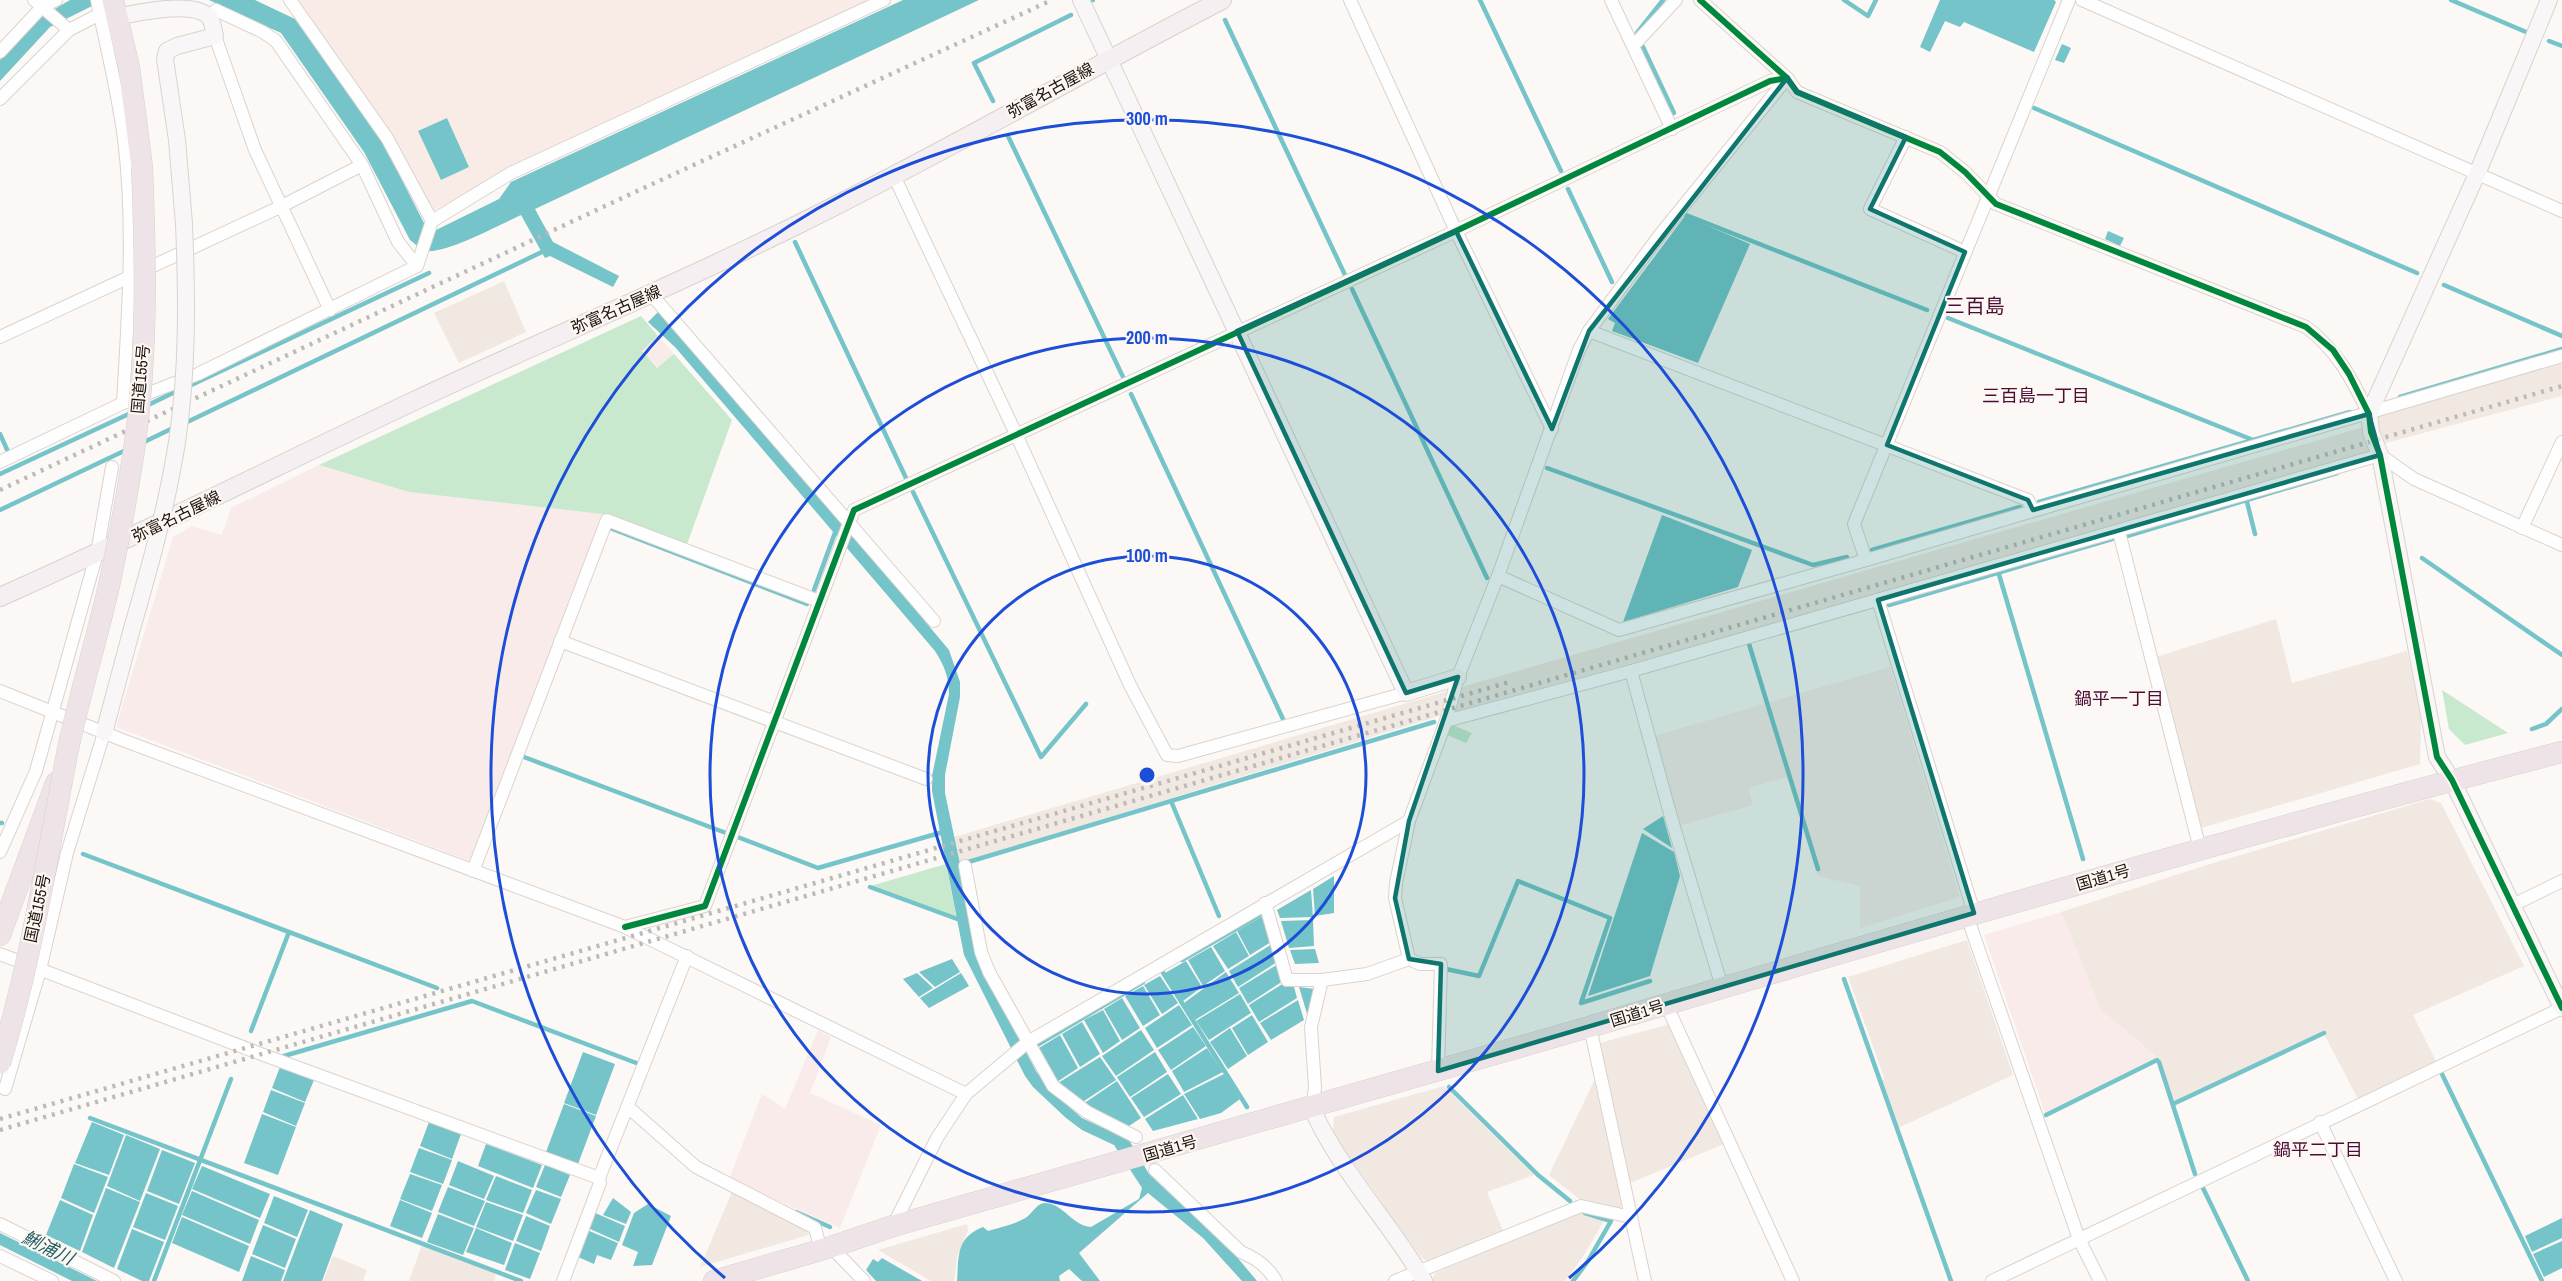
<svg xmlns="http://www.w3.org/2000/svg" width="2562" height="1281" viewBox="0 0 2562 1281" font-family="'Archivo Narrow','Noto Sans JP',sans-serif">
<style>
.built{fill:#f1e8e1}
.industrial{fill:#f9ebe9}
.education{fill:#f9ece7}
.green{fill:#c8e9ce}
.water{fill:#75c4c9}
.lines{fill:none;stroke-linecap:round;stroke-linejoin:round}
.stream{stroke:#75c4c9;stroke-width:4.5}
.street-casing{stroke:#dad3ce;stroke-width:14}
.secondary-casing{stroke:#dad3ce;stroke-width:18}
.primary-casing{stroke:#d5d2cf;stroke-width:20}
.highway-casing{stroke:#d5d2cf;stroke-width:22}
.street{stroke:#fefefe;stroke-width:12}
.secondary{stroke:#f9f6f7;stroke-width:16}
.primary{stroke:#f5eff1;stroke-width:18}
.highway{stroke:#eee4e7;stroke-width:21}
.rail{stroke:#bcbab9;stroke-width:4.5;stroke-dasharray:3 6;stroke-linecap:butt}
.secondary-bridge-casing{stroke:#dad3ce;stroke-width:18;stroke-linecap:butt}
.highway-bridge-casing{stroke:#d5d2cf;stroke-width:22;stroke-linecap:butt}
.secondary-bridge{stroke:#f9f6f7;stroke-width:16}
.highway-bridge{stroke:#eee4e7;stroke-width:21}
.cycleway-casing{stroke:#fdf7f3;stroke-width:10}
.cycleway{stroke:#00873e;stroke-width:6}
.marked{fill:#0f766e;fill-opacity:0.2;stroke:#0f766e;stroke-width:4.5;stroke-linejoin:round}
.ring{fill:none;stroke:#1d4ed8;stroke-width:3}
.labels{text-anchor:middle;stroke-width:4.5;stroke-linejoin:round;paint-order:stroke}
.street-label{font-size:16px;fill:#1d130c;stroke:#fdf7f3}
.neighbourhood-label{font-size:18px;fill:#4a0e36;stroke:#fdf7f3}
.water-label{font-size:18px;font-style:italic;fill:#1f5d61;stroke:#fdf7f3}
.quarter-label{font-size:20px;fill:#4a0e36;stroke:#fdf7f3}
.centre{fill:#1d4ed8;stroke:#fdf7f3;stroke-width:3}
.ring-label{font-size:18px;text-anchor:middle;font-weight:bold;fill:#1d4ed8;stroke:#fdf7f3;stroke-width:4.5;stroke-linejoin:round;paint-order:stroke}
</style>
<rect width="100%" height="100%" fill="#fbf8f5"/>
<g class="built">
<polygon points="504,281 526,332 459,363 434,313"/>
<polygon points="2562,363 2562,396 2382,444 2371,452 1874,596 1443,715 959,863 954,837 1458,688 2364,427 2379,416"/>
<polygon points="2276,619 2292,683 2407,651 2421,712 2420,764 2201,828 2156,657"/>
<polygon points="2430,799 2441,803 2524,966 2413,1015 2436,1061 2358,1099 2323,1032 2173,1102 2160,1060 2101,1010 2061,912 2210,864"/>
<polygon points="1967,940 2013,1075 1898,1128 1882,1081 1884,1077 1848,977"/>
<polygon points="1670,1024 1724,1144 1630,1183 1600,1043"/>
<polygon points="1596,1077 1620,1186 1621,1210 1583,1202 1549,1175"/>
<polygon points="1444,1086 1534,1175 1487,1192 1504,1233 1429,1263 1420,1256 1336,1138 1333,1129 1334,1117"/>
<polygon points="732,1192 807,1229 808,1235 700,1267"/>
<polygon points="1580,1212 1604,1221 1582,1258 1565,1281 1432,1281 1435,1273"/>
<polygon points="967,1224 968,1231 957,1257 954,1281 931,1281 878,1250"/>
<polygon points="422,1245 496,1274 494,1281 409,1281"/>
<polygon points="333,1256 367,1270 363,1281 323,1281"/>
</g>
<g class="industrial">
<polygon points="658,336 674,354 657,368 642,351"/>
<polygon points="319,465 409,492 602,514 472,862 116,727 173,537 192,526 222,535 231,508"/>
<polygon points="1890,667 1960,897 1860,928 1860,886 1818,876 1787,777 1748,788 1753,805 1681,825 1654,736"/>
<polygon points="2061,912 2101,1010 2157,1058 2045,1113 1984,935"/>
<polygon points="818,1030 831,1037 810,1093 881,1125 840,1228 729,1179 762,1094 785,1109"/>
</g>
<polygon class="education" points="298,0 873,0 508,169 433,211 392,136"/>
<g class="green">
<polygon points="641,316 658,336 642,351 657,368 674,354 732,420 686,547 602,514 409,492 319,465"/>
<polygon points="2442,690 2508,733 2465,745 2449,729"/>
<polygon points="1450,724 1472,733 1466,743 1445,734"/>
<polygon points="946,864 957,921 867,887"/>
</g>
<g class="water">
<polygon points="70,0 104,0 50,27 0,81 0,60 41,17"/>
<path d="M209 0H255L295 19 383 143 426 227 436 230 499 199 511 182 903 0H979L535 209 553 242 619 276 613 287 550 256 545 258 521 215C501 224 446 254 426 251 419 249 416 244 410 240L364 152 281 33Z"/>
<polygon points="1940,0 2054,0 2056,2 2034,52 1964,22 1960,27 1945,21 1930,52 1920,47"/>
<polygon points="2062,44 2071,48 2064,63 2055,60"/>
<polygon points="447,118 469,167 441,180 418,131"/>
<polygon points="1685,216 1750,244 1698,363 1612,331 1615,323 1608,319"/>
<polygon points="2108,231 2124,238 2120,246 2105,239"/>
<path d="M658 312 852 534 949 650 960 682V697L945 775V793L960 864 970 928 976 956 1036 1071 1051 1091 1082 1118 1129 1140 1149 1174 1231 1250 1257 1281H1242L1203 1238 1148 1193 1079 1253 1100 1281H1082L1069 1269 1059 1276 1060 1281H957C959 1255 956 1238 983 1227L988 1231C1000 1227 1018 1224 1028 1216 1034 1211 1037 1203 1046 1203 1063 1204 1073 1226 1091 1227L1139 1199 1142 1188 1114 1145 1082 1130 1066 1118 1033 1087 1025 1076 964 955 932 791V776L949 694C949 677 944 665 935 651L675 347 648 322Z"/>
<polygon points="1662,515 1752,550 1738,587 1623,622"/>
<polygon points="1663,816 1672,848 1643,829"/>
<polygon points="1642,833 1674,852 1680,876 1650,976 1588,996"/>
<polygon points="1334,876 1334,913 1315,916 1313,889"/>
<polygon points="1311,890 1313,917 1280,918 1277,910"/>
<polygon points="1263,916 1271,942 1250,955 1237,931"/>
<polygon points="1313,920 1314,946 1289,948 1281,921"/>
<polygon points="1236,932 1249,956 1228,969 1213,946"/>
<polygon points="1272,944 1277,962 1238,987 1229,971"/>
<polygon points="1211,947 1225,971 1203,986 1188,960"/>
<polygon points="1315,949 1319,963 1295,964 1290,950"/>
<polygon points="952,959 960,972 935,987 919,972"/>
<polygon points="1186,961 1202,987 1183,1001 1165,973"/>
<polygon points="1278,964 1283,981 1248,1004 1239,988"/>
<polygon points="1226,972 1239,993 1195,1020 1184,1003"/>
<polygon points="917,973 933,988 919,997 903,979"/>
<polygon points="961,973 969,986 929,1008 920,998"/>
<polygon points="1160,976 1178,1003 1162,1014 1144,985"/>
<polygon points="1284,983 1285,987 1294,987 1297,998 1259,1022 1249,1005"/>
<polygon points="1143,986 1160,1015 1143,1026 1125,996"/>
<polygon points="1299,987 1315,989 1308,1017"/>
<polygon points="1240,994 1251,1013 1209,1040 1196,1021"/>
<polygon points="1122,998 1140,1028 1122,1040 1104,1009"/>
<polygon points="1298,1000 1304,1020 1271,1040 1260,1023"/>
<polygon points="1179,1005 1192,1025 1157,1048 1145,1028"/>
<polygon points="1103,1010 1120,1041 1103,1053 1084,1020"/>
<polygon points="1252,1015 1268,1042 1248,1055 1232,1028"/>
<polygon points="1082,1022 1100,1054 1080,1067 1062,1034"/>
<polygon points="1193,1027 1206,1046 1171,1070 1158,1050"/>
<polygon points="1230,1028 1247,1056 1228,1069 1210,1042"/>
<polygon points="1141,1030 1154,1050 1116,1076 1102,1056"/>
<polygon points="1060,1035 1078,1068 1057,1082 1039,1048"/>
<polygon points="1207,1048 1223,1072 1184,1092 1172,1071"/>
<polygon points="583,1052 615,1064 596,1115 564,1103"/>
<polygon points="1155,1052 1167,1072 1130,1097 1117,1077"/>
<polygon points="1100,1057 1116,1080 1081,1103 1058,1083"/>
<polygon points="280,1067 314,1080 305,1102 272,1088"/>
<polygon points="1168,1074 1181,1094 1144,1117 1131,1098"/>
<polygon points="1224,1074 1240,1099 1221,1113 1200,1119 1184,1094"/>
<polygon points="1117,1081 1141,1118 1129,1126 1083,1104"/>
<polygon points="271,1090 305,1103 296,1126 263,1112"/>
<polygon points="1183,1095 1198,1119 1153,1131 1145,1119"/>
<polygon points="564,1104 596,1116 578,1164 546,1152"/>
<polygon points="262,1114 296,1127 278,1175 244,1163"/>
<polygon points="92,1122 124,1135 109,1175 75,1163"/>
<polygon points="429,1122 461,1134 452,1159 420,1146"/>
<polygon points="126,1135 160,1149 140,1201 107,1186"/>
<polygon points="486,1144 542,1165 533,1188 478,1166"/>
<polygon points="419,1148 452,1160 443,1184 410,1172"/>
<polygon points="162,1150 195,1163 179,1204 147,1191"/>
<polygon points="458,1161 494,1176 484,1199 449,1185"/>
<polygon points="74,1164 108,1177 94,1213 61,1198"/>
<polygon points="545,1165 570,1175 561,1197 536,1187"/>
<polygon points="202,1166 270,1194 260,1218 192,1189"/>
<polygon points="410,1174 442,1185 432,1211 400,1199"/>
<polygon points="496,1176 532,1190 523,1213 486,1200"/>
<polygon points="448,1187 485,1201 474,1226 438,1212"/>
<polygon points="106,1188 140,1202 114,1268 82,1252"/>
<polygon points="536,1190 561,1199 551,1224 526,1213"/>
<polygon points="192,1191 259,1220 250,1244 182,1215"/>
<polygon points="146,1193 178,1206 165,1240 133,1227"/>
<polygon points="274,1196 308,1210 297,1237 264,1223"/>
<polygon points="613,1198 631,1212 626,1224 603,1215"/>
<polygon points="60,1200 93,1215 80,1251 46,1235"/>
<polygon points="400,1200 432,1213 422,1238 390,1226"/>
<polygon points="486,1202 523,1215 513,1241 476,1227"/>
<polygon points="648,1204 671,1216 652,1265 633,1266 638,1252 622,1245 634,1213"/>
<polygon points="310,1210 343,1224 322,1281 283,1281"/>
<polygon points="593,1212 625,1226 619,1242 588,1228"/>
<polygon points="438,1214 474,1228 463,1255 427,1242"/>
<polygon points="526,1216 550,1226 541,1251 516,1241"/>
<polygon points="182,1217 249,1246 239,1272 172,1243"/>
<polygon points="2562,1218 2562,1238 2532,1252 2525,1236"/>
<polygon points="263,1225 296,1239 285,1268 252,1254"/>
<polygon points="476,1228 512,1243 504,1265 466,1252"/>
<polygon points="132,1229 164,1242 149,1281 142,1281 117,1269"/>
<polygon points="587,1230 618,1243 611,1260 597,1255 594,1264 578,1257"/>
<polygon points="0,1233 97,1281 72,1281 0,1245"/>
<polygon points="2562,1241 2562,1268 2544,1277 2533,1254"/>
<polygon points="515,1243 540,1253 530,1279 505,1270"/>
<polygon points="251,1256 285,1270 281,1281 242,1281"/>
<polygon points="882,1258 922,1281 876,1281 866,1270 873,1259 878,1262"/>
</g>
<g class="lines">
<g class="stream">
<polyline points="1092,0 1093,0"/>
<polyline points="1480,0 1561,171"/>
<polyline points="1844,0 1868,16 1876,0"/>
<polyline points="2451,0 2526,32"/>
<polyline points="1225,20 1345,275"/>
<polyline points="1637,33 1663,0"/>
<polyline points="2549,41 2562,46"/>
<polyline points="1643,47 1674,113"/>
<polyline points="993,101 974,63 1071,15"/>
<polyline points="2034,108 2417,273"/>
<polyline points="1008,136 1124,379"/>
<polyline points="1568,189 1612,282"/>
<polyline points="1686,215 1927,310"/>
<polyline points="795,242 906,478"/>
<polyline points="2444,285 2562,336"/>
<polyline points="1352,289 1487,578"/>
<polyline points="1948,318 2253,440"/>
<polyline points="187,387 429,273"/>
<polyline points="1131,394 1283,719"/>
<polyline points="2400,397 2562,349"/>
<polyline points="146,406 179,390"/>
<polyline points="183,424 546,250"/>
<polyline points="0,434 9,454"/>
<polyline points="142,443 175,427"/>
<polyline points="1547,468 1813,565 1847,557"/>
<polyline points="0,474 133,412"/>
<polyline points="913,492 1041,757 1086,704"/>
<polyline points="2039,502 2350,412"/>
<polyline points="2247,502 2255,534"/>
<polyline points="0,510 126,450"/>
<polyline points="610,528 807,604"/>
<polyline points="2127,536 2337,473"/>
<polyline points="1872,550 2020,507"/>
<polyline points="2422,558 2562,655"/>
<polyline points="1998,571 2083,859"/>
<polyline points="814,590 836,530"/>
<polyline points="1889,605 2112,539"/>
<polyline points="1749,644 1818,869"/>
<polyline points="2532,729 2546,724 2562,709"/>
<polyline points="524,757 726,833"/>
<polyline points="1171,801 1219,916"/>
<polyline points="0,823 2,823"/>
<polyline points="735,836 818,868 943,832"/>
<polyline points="83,854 437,988"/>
<polyline points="965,863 1434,722"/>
<polyline points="870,887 960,920"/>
<polyline points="1182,960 1260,915"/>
<polyline points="1446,969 1479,976 1518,881 1610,918 1581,1003 1650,981"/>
<polyline points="1162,971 1247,1107"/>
<polyline points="1844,979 1951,1281"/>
<polyline points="251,1031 289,932"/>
<polyline points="1037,1045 1143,982"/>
<polyline points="284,1056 472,1001 639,1064 638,1068"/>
<polyline points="2441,1072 2542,1281"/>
<polyline points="1449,1087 1538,1175 1570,1201"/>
<polyline points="2173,1104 2324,1033"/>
<polyline points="2046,1115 2157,1060 2159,1062 2195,1174"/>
<polyline points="90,1118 521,1281"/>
<polyline points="2203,1188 2248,1281"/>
<polyline points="796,1212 830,1227"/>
<polyline points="154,1281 231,1079"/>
<polyline points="1573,1281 1588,1261 1611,1221 1585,1213"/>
</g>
<defs>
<g id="street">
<polyline points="34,0 69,30"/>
<path d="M97 0C106 46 118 92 124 139 135 227 128 315 123 403"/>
<polyline points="1350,0 1456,231 1552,429"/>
<polyline points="1611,0 1672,129"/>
<path d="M1700 0 1787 78 1797 92 1940 152 1965 172 1996 204 2306 327C2337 350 2352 379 2369 414"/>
<polyline points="2082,0 2562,211"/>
<polyline points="210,17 216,10 263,32 276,41 362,165"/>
<polyline points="215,36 255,150 330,310"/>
<polyline points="1634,45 1676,0"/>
<polyline points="0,52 42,7 56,0"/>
<polyline points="0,99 69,30 100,14"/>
<polyline points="1906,137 1870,209 1965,252"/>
<polyline points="894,176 1016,434 1130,685 1167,755 1178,756 1406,693"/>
<polyline points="432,221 511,173 884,0"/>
<polyline points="651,294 934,621"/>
<polyline points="1589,331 2028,500 2033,510"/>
<polyline points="0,337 280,207 362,165 398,242 417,266"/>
<polyline points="0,462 123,403 198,374 417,266 432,221 387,138 290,0"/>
<polyline points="2522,528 2562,442"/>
<polyline points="2119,532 2200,849"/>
<polyline points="1866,560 1854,524 2069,0"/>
<polyline points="1498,576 1619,630 1866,560 2562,356"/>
<polyline points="1878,600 1974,913"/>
<polyline points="560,641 926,779"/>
<polyline points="1631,671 1671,817 1722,987"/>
<polyline points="0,691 125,741 625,927 966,1094"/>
<polyline points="1446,721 1631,671 2380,455 2414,479 2562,545"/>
<polyline points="0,852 36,771 97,553 112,467"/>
<polyline points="965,866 981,952 989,972 1053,1086 1087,1112 1136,1137"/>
<polyline points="473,871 607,520 819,601"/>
<polyline points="1265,903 1287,980 1322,980"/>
<polyline points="2513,905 2562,881"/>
<polyline points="1967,916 2079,1239 2100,1281"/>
<polyline points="625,927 705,906 854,510 1456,231 1770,81 1787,78"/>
<polyline points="0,954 261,1054 599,1178"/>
<polyline points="1409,959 1420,964 1441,964 1438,1071"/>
<polyline points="1666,1004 1793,1281"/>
<polyline points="1590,1027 1645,1281"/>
<polyline points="5,1089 40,970 67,853 104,733"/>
<polyline points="628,1107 696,1167 815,1228 821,1250"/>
<polyline points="1312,1107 1315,1088 1311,1027 1322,980 1367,974 1409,959 1395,898 1396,883 1409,821 1446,721 1458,677 1498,576 1579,350 1589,331 1659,236 1787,78"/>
<polyline points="2320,1122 2396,1281"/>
<path d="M1155 1170 1241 1252C1256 1258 1268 1267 1276 1281"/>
<polyline points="0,1224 114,1281"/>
<polyline points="893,1226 937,1138 966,1094 1028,1042 1409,821"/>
<polyline points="831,1247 864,1281"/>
<polyline points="0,1256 52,1281"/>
<polyline points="563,1281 600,1183 599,1178 687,956"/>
<polyline points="1395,1281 1581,1206 1631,1217"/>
<polyline points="1992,1281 2562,1008"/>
</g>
<g id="secondary">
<polyline points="1081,0 1406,693 1458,677"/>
<polyline points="2549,0 2477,174 2369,414 2371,432 2380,455 2437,757 2452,780 2562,1008"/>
<path d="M117 17C140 12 196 0 210 18 213 24 214 31 215 36L177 46 167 51 165 59 177 140 184 224"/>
<polyline points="104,733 131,632"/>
<path d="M1312 1107C1317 1122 1325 1134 1333 1148 1361 1194 1397 1234 1424 1281"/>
</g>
<path id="primary" d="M0 597C140 535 276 466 414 401 542 341 672 287 799 224 942 154 1080 73 1222 0"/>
<g id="highway">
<polyline points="113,0 129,67 142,167"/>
<polyline points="0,935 56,783"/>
<path d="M714 1281 831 1247 893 1226C1125 1161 1357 1095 1589 1027 1912 932 2235 836 2562 752"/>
</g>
</defs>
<use href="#street" class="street-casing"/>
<use href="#secondary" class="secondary-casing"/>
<use href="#primary" class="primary-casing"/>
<use href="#highway" class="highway-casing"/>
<use href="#street" class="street"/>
<use href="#secondary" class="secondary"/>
<use href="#primary" class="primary"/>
<use href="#highway" class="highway"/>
<g class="rail">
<polyline points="0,490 635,192 1052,0"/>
<polyline points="0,1119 1513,681"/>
<polyline points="0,1130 2562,386"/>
</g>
<defs>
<path id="secondary-bridge" d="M131 632C149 570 167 506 177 442 188 370 187 296 184 224"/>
<path id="highway-bridge" d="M0 1063C31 962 47 857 67 754 79 696 97 639 110 581 118 544 125 506 131 469 148 369 146 267 142 167"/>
</defs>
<use href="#secondary-bridge" class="secondary-bridge-casing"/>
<use href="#highway-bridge" class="highway-bridge-casing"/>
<use href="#secondary-bridge" class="secondary-bridge"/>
<use href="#highway-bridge" class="highway-bridge"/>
<defs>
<g id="cycleway">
<polyline points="1700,0 1787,78 1797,92 1940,152 1965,172 1996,204 2306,327 2333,350 2349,374 2369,414 2371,432 2380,455 2437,757 2452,780 2562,1008"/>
<polyline points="625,927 705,906 854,510 1456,231 1770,81 1787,78"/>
</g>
</defs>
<use href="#cycleway" class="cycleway-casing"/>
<use href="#cycleway" class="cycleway"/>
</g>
<path class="marked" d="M1787 78 1797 92 1906 137 1870 209 1965 252 1887 445 2028 500 2033 510 2369 414 2380 455 1878 600 1974 913 1438 1071 1441 964 1409 959 1395 898 1409 821 1458 677 1406 693 1237 331 1456 231 1552 429 1589 331Z"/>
<g class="ring">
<circle cx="1147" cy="775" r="219"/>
<circle cx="1147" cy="775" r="437"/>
<path d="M725 1278A656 656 0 1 1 1569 1278"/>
</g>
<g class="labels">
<g class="street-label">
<text transform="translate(1050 90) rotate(-29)" y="6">弥富名古屋線</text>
<text transform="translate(616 309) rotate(-24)" y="6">弥富名古屋線</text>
<text transform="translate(140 379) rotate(-85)" y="6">国道155号</text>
<text transform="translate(176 516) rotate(-26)" y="6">弥富名古屋線</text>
<text transform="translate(2103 877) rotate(-16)" y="6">国道1号</text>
<text transform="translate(37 908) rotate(-78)" y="6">国道155号</text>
<text transform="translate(1637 1013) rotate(-17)" y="6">国道1号</text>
<text transform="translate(1170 1148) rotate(-16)" y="6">国道1号</text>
</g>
<g class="neighbourhood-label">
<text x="2036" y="402">三百島一丁目</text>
<text x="2119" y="705">鍋平一丁目</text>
<text x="2318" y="1156">鍋平二丁目</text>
</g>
<g class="water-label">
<text transform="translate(48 1248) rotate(26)" y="6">鯏浦川</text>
</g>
<g class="quarter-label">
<text x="1975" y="313">三百島</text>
</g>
</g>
<circle cx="1147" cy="775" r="9" class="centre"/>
<g class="ring-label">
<text x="1147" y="125">300 m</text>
<text x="1147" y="344">200 m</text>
<text x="1147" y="562">100 m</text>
</g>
</svg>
